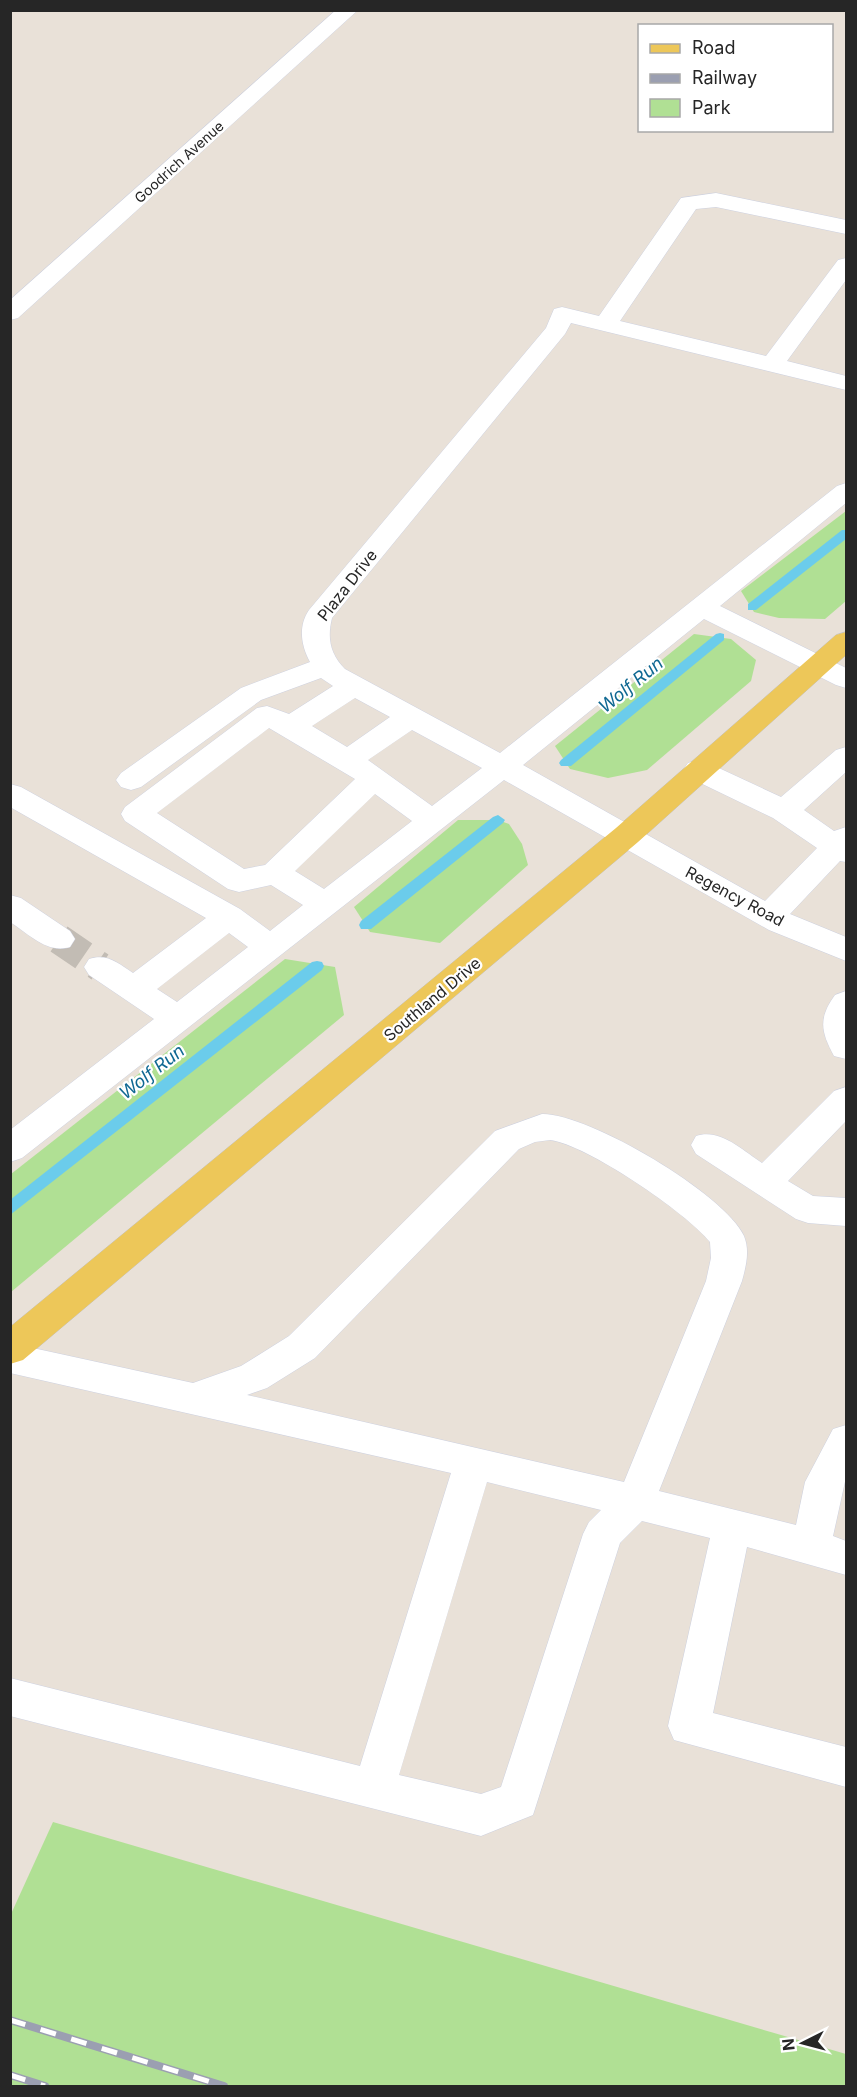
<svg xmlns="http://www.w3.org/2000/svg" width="857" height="2097" viewBox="0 0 857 2097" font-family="Inter,sans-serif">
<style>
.green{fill:#b0e094}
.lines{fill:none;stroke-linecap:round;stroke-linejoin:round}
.stream{fill:#6bcceb;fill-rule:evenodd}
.minor-tunnel{stroke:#c2bcb4;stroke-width:30;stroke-dasharray:30 15;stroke-linecap:butt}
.minor-casing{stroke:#cdd1e0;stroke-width:1}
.major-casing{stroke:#c2c2c2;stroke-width:1}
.minor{fill:#fff;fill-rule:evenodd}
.major{fill:#edc759;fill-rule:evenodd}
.rail-casing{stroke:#9b9fb1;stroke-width:8}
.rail{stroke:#fff;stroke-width:5;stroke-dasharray:16;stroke-linecap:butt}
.labels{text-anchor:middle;stroke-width:4.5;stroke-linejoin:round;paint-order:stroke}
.far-street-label{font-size:14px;fill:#262626;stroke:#fff}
.street-label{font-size:16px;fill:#262626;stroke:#fff}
.water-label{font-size:18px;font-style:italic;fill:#0f6892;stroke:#fff}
</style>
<rect width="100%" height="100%" fill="#e9e1d8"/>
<g class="green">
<polygon points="846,511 846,601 825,619 779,618 754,612 741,591"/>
<polygon points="694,634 731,639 756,660 751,681 647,770 608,778 570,769 555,746"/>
<polygon points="458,820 498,820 509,824 522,844 528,865 440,943 370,932 354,907"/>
<polygon points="285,959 335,967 344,1015 11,1292 11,1174"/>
<polygon points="53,1822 846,2054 846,2086 11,2086 11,1914"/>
</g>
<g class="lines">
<g class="stream">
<polygon points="842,530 846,530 846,539 756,610 748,610 748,604"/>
<polygon points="720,633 724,634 724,640 571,766 561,766 559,763 561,760 716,634"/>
<polygon points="498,815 505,820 503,823 371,929 361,929 359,925 361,921 493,817"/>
<polygon points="317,961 322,962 324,966 322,970 10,1215 10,1200 312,962"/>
</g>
<polyline class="minor-tunnel" points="59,939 100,967"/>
<defs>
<g id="minor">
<polygon points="336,10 358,10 18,318 10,320 10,300"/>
<path d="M716 193 846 220V234L716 207 696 209 620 321 766 356 838 260 846 258V280L787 361 846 376V390L571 323 565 334 332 618C327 638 330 654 345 669L500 753 837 486 846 483V503L720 606 846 668V688L836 685 704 619 523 765 765 901 817 848 773 818 688 777 683 770 688 763 698 760 708 763 781 797 836 750 846 747V772L804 810 834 831 846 827V862L840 861 790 914 846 937V961L769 930 504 780 22 1158 10 1162V1130L154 1019 89 975 84 967 89 959C107 953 118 963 133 973L206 918 10 807V784L21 787 240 909 270 931 303 905 271 885 239 892 228 889 125 821 121 814 125 807 257 708 267 706 289 714 333 686 321 678 261 700 141 787 131 790 121 787 116 780 121 773 241 688 310 662C301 646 298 626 309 610L546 328 554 309 562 307 599 316 681 198ZM355 698 390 717 347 747 312 726ZM269 728 355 779 265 865 244 869 157 813ZM412 730 482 768 432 806 368 760ZM375 794 412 821 324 889 295 871ZM229 933 248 947 177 1002 157 989Z"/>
<path d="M10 895 21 898 70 931 75 939 70 947C47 954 29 934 10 922Z"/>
<path d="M846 991V1059L834 1056C821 1032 818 1018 835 995Z"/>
<path d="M846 1087V1121L788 1181 813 1196 846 1198V1226L808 1223 796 1219 696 1154 691 1145 696 1136C720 1128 742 1150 762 1163L834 1091Z"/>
<path d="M542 1114C588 1113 725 1194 744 1236 750 1251 746 1266 742 1281L659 1491 796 1525 805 1482 833 1429 846 1425V1477L833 1536 846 1541V1575L747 1547 713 1713 846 1747V1787L674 1740 668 1726 710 1538 642 1521 620 1543 533 1815 481 1836 10 1716V1678L360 1766 451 1473 10 1373V1343L193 1383 241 1366 289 1336 495 1131ZM550 1140C586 1144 687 1213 710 1242L711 1258 706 1281 624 1482 247 1395 267 1388 315 1358 519 1149 535 1142ZM487 1482 601 1510 589 1522 583 1534 501 1787 481 1794 399 1775Z"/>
</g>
<polygon id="major" points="846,632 846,655 638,842 23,1360 10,1364 10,1327 616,828 836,635"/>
</defs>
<use href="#minor" class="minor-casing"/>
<use href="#major" class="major-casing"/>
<use href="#minor" class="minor"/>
<use href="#major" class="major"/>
<defs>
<g id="rail">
<polyline points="10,2020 224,2086"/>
<polyline points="10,2075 45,2086"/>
</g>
</defs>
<use href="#rail" class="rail-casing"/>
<use href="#rail" class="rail"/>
</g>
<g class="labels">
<g class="far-street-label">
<text transform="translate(179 162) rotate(-42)" y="5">Goodrich Avenue</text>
</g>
<g class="street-label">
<text transform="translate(347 585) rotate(-52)" y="6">Plaza Drive</text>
<text transform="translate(735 896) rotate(28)" y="6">Regency Road</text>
<text transform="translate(432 999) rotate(-40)" y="6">Southland Drive</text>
</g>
<g class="water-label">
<text transform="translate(631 685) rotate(-39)" y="6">Wolf Run</text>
<text transform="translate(152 1072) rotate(-38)" y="6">Wolf Run</text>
</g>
</g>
<rect width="857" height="2097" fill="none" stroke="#262626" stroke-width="24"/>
<rect x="638" y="24" width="195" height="108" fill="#ffffff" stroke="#a8a8a8" stroke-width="1.5"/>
<rect x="650" y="44" width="30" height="9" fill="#edc759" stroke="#a8a8a8" stroke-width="1.5"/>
<text x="692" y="54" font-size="18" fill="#262626">Road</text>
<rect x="650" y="74" width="30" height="9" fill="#9b9fb1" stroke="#a8a8a8" stroke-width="1.5"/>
<text x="692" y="84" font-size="18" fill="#262626">Railway</text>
<rect x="650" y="99" width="30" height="18" fill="#b0e094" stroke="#a8a8a8" stroke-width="1.5"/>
<text x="692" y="114" font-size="18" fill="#262626">Park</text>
<g transform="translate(803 2043) rotate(264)" stroke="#ffffff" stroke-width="4.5" paint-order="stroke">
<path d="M0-4.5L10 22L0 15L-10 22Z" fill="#262626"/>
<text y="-9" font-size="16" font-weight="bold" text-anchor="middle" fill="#262626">N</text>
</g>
</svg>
